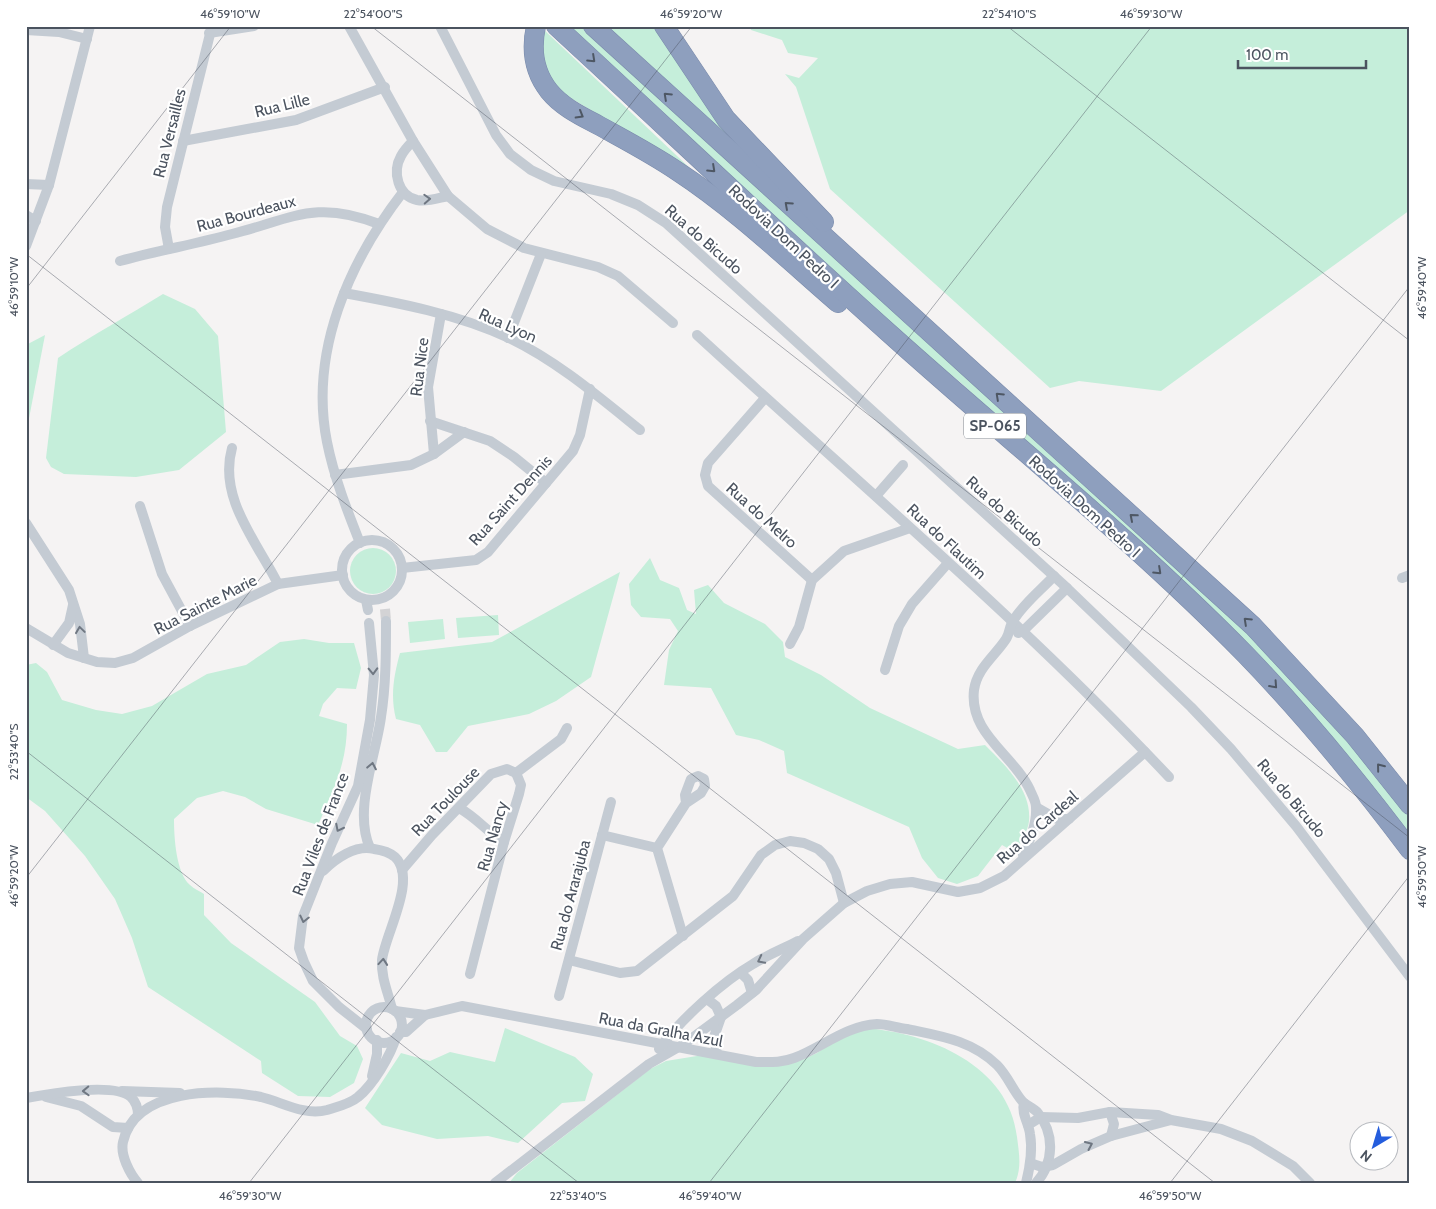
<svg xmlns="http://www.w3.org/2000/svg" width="1436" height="1209" viewBox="0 0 1436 1209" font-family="Cabin,sans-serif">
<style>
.green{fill:#c5eeda}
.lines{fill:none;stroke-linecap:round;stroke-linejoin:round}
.street-tunnel{stroke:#d3d3d5;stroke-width:10;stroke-dasharray:10 5;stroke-linecap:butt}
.highway-casing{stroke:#798aaa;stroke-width:20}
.street{stroke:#c4cbd3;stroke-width:10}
.highway{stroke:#8e9fbe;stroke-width:19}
.oneway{stroke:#4e5764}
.oneway2{stroke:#6f7782}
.ticks{fill:none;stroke:#4b535f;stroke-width:1;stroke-opacity:0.45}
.labels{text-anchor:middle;stroke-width:4.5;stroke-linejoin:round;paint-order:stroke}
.shield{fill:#fff;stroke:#81878f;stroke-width:1}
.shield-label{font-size:15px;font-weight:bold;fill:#4b535f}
.street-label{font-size:16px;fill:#4b535f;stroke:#fff}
.neatline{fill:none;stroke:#4b535f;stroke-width:2}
.ticks-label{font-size:12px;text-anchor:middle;fill:#4b535f}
</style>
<rect width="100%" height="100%" fill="#f5f3f3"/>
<g class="green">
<polygon points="566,26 585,26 911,328 1024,427 1275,657 1378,776 1410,818 1410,838 1367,783 1016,434 960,382 903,336"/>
<polygon points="605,26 657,26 756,163"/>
<polygon points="750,26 1410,26 1410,210 1161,391 1079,381 1050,388 830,189 796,87 785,74 799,78 818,58 788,53 782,40 751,30"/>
<polygon points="542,28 695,173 559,91 543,65"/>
<path d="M163 294 195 309 218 336 226 432 179 470 136 477 64 474 51 467 46 458 58 358C92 335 128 316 163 294Z"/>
<polygon points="45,335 26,434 26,345"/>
<circle cx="373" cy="571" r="23"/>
<path d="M650 558 660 580 679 588 687 610 696 614 694 590 708 585 724 603 765 624 783 642 785 657 821 675 870 708 958 749 985 745C1004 764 1032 790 1029 821 1028 831 1020 844 1016 853L1002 845 978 876 957 884 938 878 922 858 909 827 787 773 784 751 759 740 736 735 711 688 664 685 669 650 678 631 670 619 641 617 631 605 629 584Z"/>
<path d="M620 572 591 677 556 701 529 714 468 726 447 752H436L420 725 396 719C390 696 394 675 400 653L492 642Z"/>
<polygon points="498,615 499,635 458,638 456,618"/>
<polygon points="443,619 445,639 410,643 408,622"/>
<path d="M304 639 329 643H354L361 668 356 689 337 688 323 704 319 716 347 724C347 763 334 789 318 825L266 809 245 797 223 791 197 798 174 819C174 837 176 873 190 885 194 889 200 891 204 894V915L231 943 315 1002 340 1036 357 1046 363 1059 354 1083 330 1097 298 1096 262 1073 261 1061 148 987 132 938 115 899 85 856 45 811 26 797V665L36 663 47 672 62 700 96 710 122 714 152 706 207 674 246 665 280 642Z"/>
<polygon points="505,1028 575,1057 593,1074 585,1101 562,1103 518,1143 488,1136 437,1139 382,1125 365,1108 401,1053 430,1061 450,1052 495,1062"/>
<path d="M865 1028C929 1033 1009 1065 1017 1137 1019 1153 1022 1168 1015 1183H509L517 1173 650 1069 666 1061 703 1055 772 1067 804 1059 817 1053 843 1035Z"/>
</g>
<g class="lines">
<polyline class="street-tunnel" points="385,609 386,621"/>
<defs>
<g id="highway">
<path d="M536 26C531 49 534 72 549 91 562 107 581 116 598 125 625 140 652 154 677 171 735 209 786 258 838 303"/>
<path d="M556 26C668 129 777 233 890 334 1008 440 1133 540 1245 654 1304 715 1359 782 1410 850"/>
<polyline points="593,26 1253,626 1355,736 1410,805"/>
<polyline points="664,26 726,119 824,222"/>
</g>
</defs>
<use href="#highway" class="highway-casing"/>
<g class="street">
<polyline points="349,26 413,141 448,196 487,229 524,248 598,267 618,276 673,323"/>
<polyline points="440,26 496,135 510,154 531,170 554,181 611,194 638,205 666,223 1067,588 1191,707 1231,749 1296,826 1410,977"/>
<polyline points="26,30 59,32 87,39"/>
<polyline points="209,33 254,26"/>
<polyline points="183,141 296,120 385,87"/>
<path d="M413 141C409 145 404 150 401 156 392 172 398 196 417 200 428 202 438 198 448 196"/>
<polyline points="26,184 49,185"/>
<polyline points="26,215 36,221"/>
<polyline points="26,246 49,185 90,26"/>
<polyline points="169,249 165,227 167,207 212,26"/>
<path d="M120 261C157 251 195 244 232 234 292 219 315 199 379 224"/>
<path d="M344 293C399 303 457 314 509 338 557 361 599 397 640 430"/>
<path d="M697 335C856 481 1021 620 1169 777"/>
<polyline points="508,338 541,254"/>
<polyline points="765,398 708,463 705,475 708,486 812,580"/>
<polyline points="430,421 490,441 514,457 546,483"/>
<path d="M232 448C218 498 257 542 278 584"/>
<polyline points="434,454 428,387 441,314"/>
<polyline points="335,475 411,465 434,454 464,432"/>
<polyline points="876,496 903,465"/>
<polyline points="140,506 162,574 190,626"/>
<polyline points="26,523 69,590 80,624 84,658"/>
<circle cx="372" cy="570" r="30"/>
<path d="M360 543C347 510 334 477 327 442 309 352 349 262 403 192"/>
<polyline points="402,568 476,560 488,552 573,451 580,435 590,389"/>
<polyline points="1402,578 1410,575"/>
<polyline points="366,600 368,610"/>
<polyline points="26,628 68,653 97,662 115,663 133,658 190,626 278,584 343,575"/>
<polyline points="1018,633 1023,631 1067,588"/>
<polyline points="790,644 799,627 812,580 844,551 910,528"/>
<polyline points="53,645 69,623 73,605"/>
<polyline points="885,670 899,626 912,604 948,563"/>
<polyline points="1036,807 1057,819 1069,819"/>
<path d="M459 808C476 817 487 832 504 842"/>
<polyline points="602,835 657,848"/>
<path d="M370 848C353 811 376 755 381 717 386 685 386 653 386 621"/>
<path d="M1023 855C1030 841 1037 823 1036 807 1036 801 1032 795 1030 790 1013 754 969 734 974 690 977 668 995 656 1006 639 1010 633 1009 626 1013 621 1023 604 1041 590 1054 576"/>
<polyline points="402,870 432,835 491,774 507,769 516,773"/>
<path d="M323 871C335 859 356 844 374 849 381 850 389 852 395 857 418 879 385 934 382 960 381 978 388 992 392 1009"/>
<polyline points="683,936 657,848 686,803 701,793 705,786 704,779 698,776 691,779 685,795 686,803"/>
<polyline points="569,960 620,973 637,971 733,896 761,855 775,845 790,841 804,843 818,849 829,859 836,873 844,903"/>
<polyline points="741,973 748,980 752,993"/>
<polyline points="470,974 504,842 519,794 521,785 516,773 561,739 567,728"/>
<polyline points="559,996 611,802"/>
<polyline points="707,999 716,1006 721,1017 714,1037 717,1054"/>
<circle cx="384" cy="1025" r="18"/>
<path d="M395 1011 425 1015 462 1006 756 1062C769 1062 781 1063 794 1058 823 1047 845 1026 877 1024 887 1024 897 1028 907 1029 940 1036 971 1040 997 1065 1008 1076 1013 1091 1023 1102 1027 1106 1034 1108 1038 1113 1055 1134 1054 1163 1036 1183"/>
<polyline points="367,1029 339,1007 313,981 304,962 299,948 303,916 332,843 358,786 370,720 374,675 369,623"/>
<polyline points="400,1032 406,1032 425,1015"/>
<path d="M659 1049C680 1020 722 982 753 964 767 955 783 949 798 941"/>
<polyline points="372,1076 377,1054 377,1040"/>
<polyline points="122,1091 180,1093"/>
<polyline points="46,1097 81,1106 113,1127 128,1128"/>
<path d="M26 1098C48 1094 114 1082 131 1097 136 1102 138 1108 138 1115"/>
<path d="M1024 1103C1021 1113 1029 1124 1030 1134 1033 1151 1030 1167 1026 1183"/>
<polyline points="1110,1112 1114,1124 1111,1136"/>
<polyline points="1028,1125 1041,1117 1078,1118 1110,1112 1158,1115 1171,1120 1221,1129 1252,1141 1293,1166 1310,1183"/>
<polyline points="1030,1163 1042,1167 1053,1165 1081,1149 1111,1136 1171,1120"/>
<path d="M138 1183C130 1174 120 1155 123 1142 135 1088 219 1088 261 1097 282 1102 304 1116 327 1110 337 1107 350 1104 358 1097 373 1085 391 1055 396 1037"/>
<polyline points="495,1183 649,1064 684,1044 737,1005 756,990 803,939 844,903 867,891 890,884 912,882 958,892 980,888 1004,876 1145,752"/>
</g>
<use href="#highway" class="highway"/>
</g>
<defs><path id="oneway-chevron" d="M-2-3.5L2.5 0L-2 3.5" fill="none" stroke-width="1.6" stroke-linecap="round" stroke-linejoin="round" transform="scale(1.25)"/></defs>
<g class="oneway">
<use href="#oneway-chevron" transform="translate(592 59) rotate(43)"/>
<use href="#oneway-chevron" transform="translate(667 96) rotate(-137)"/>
<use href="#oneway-chevron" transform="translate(580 115) rotate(30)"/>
<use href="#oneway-chevron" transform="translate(712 169) rotate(43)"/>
<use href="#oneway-chevron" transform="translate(788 205) rotate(-138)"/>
<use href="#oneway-chevron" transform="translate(999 396) rotate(-137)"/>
<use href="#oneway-chevron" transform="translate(1133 517) rotate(-139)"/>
<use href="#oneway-chevron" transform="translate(1158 571) rotate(43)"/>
<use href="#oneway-chevron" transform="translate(1247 621) rotate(-137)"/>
<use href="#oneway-chevron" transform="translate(1274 685) rotate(48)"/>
<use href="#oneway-chevron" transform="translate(1380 767) rotate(-129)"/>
</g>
<g class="oneway2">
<use href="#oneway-chevron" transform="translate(427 199) rotate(-3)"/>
<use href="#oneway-chevron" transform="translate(80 630) rotate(-98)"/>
<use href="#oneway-chevron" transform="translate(373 671) rotate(88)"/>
<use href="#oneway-chevron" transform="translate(372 766) rotate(-79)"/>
<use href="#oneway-chevron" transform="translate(339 828) rotate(117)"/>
<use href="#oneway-chevron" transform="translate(304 919) rotate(103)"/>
<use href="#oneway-chevron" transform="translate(761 960) rotate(153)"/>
<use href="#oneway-chevron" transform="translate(383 962) rotate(-85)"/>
<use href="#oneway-chevron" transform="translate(86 1091) rotate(178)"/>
<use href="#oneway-chevron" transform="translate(1089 1145) rotate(-24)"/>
</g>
<path class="ticks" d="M371 26 1410 838M1007 26 1410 341M26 254 1215 1183M26 289 231 26M26 751 579 1183M26 878 692 26M249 1183 1152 26M709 1183 1410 286M1170 1183 1410 875"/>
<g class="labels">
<rect class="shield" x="964" y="413.5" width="62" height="25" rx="4"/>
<g class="shield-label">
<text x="995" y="431">SP-065</text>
</g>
<g class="street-label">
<text transform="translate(282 105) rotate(-14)" y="6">Rua Lille</text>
<text transform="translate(169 133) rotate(-76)" y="6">Rua Versailles</text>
<text transform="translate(246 213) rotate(-15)" y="6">Rua Bourdeaux</text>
<text transform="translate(784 236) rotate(43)" y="6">Rodovia Dom Pedro I</text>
<text transform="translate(704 239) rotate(41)" y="6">Rua do Bicudo</text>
<text transform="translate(508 325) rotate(24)" y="6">Rua Lyon</text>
<text transform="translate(419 367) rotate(-83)" y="6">Rua Nice</text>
<text transform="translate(510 500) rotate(-48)" y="6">Rua Saint Dennis</text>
<text transform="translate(1085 506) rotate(42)" y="6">Rodovia Dom Pedro I</text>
<text transform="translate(1005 511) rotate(42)" y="6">Rua do Bicudo</text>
<text transform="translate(762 515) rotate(42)" y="6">Rua do Melro</text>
<text transform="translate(947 541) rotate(43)" y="6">Rua do Flautim</text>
<text transform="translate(205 604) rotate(-27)" y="6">Rua Sainte Marie</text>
<text transform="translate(1292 798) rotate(50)" y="6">Rua do Bicudo</text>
<text transform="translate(445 801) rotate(-46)" y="6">Rua Toulouse</text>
<text transform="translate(1037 827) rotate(-41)" y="6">Rua do Cardeal</text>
<text transform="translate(320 834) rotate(-69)" y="6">Rua Viles de France</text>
<text transform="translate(492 836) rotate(-74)" y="6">Rua Nancy</text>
<text transform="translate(570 895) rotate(-75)" y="6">Rua do Ararajuba</text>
<text transform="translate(661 1029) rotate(11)" y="6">Rua da Gralha Azul</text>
</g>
</g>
<rect width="1436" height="1209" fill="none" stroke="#ffffff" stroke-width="55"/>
<g transform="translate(1374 1146) rotate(218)"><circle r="24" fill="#ffffff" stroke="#b7babf"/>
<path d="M0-4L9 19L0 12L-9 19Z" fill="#245ddd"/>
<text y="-8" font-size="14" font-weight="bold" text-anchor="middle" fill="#4b535f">N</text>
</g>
<path d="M1238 60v8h128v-8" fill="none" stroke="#4b535f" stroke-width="2.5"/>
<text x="1246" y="60" font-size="15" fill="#4b535f" stroke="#ffffff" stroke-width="4" paint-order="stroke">100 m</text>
<rect x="28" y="28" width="1380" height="1154" class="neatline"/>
<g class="ticks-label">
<text x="230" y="18">46°59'10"W</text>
<text x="373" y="18">22°54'00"S</text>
<text x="691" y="18">46°59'20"W</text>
<text x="1009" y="18">22°54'10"S</text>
<text x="1151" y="18">46°59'30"W</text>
<text transform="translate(14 287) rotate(-90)" y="4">46°59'10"W</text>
<text transform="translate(1422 288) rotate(-90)" y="4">46°59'40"W</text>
<text transform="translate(14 752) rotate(-90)" y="4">22°53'40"S</text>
<text transform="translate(14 876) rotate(-90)" y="4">46°59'20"W</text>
<text transform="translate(1422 877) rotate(-90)" y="4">46°59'50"W</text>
<text x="250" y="1200">46°59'30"W</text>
<text x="578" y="1200">22°53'40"S</text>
<text x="710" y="1200">46°59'40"W</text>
<text x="1170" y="1200">46°59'50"W</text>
</g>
</svg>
